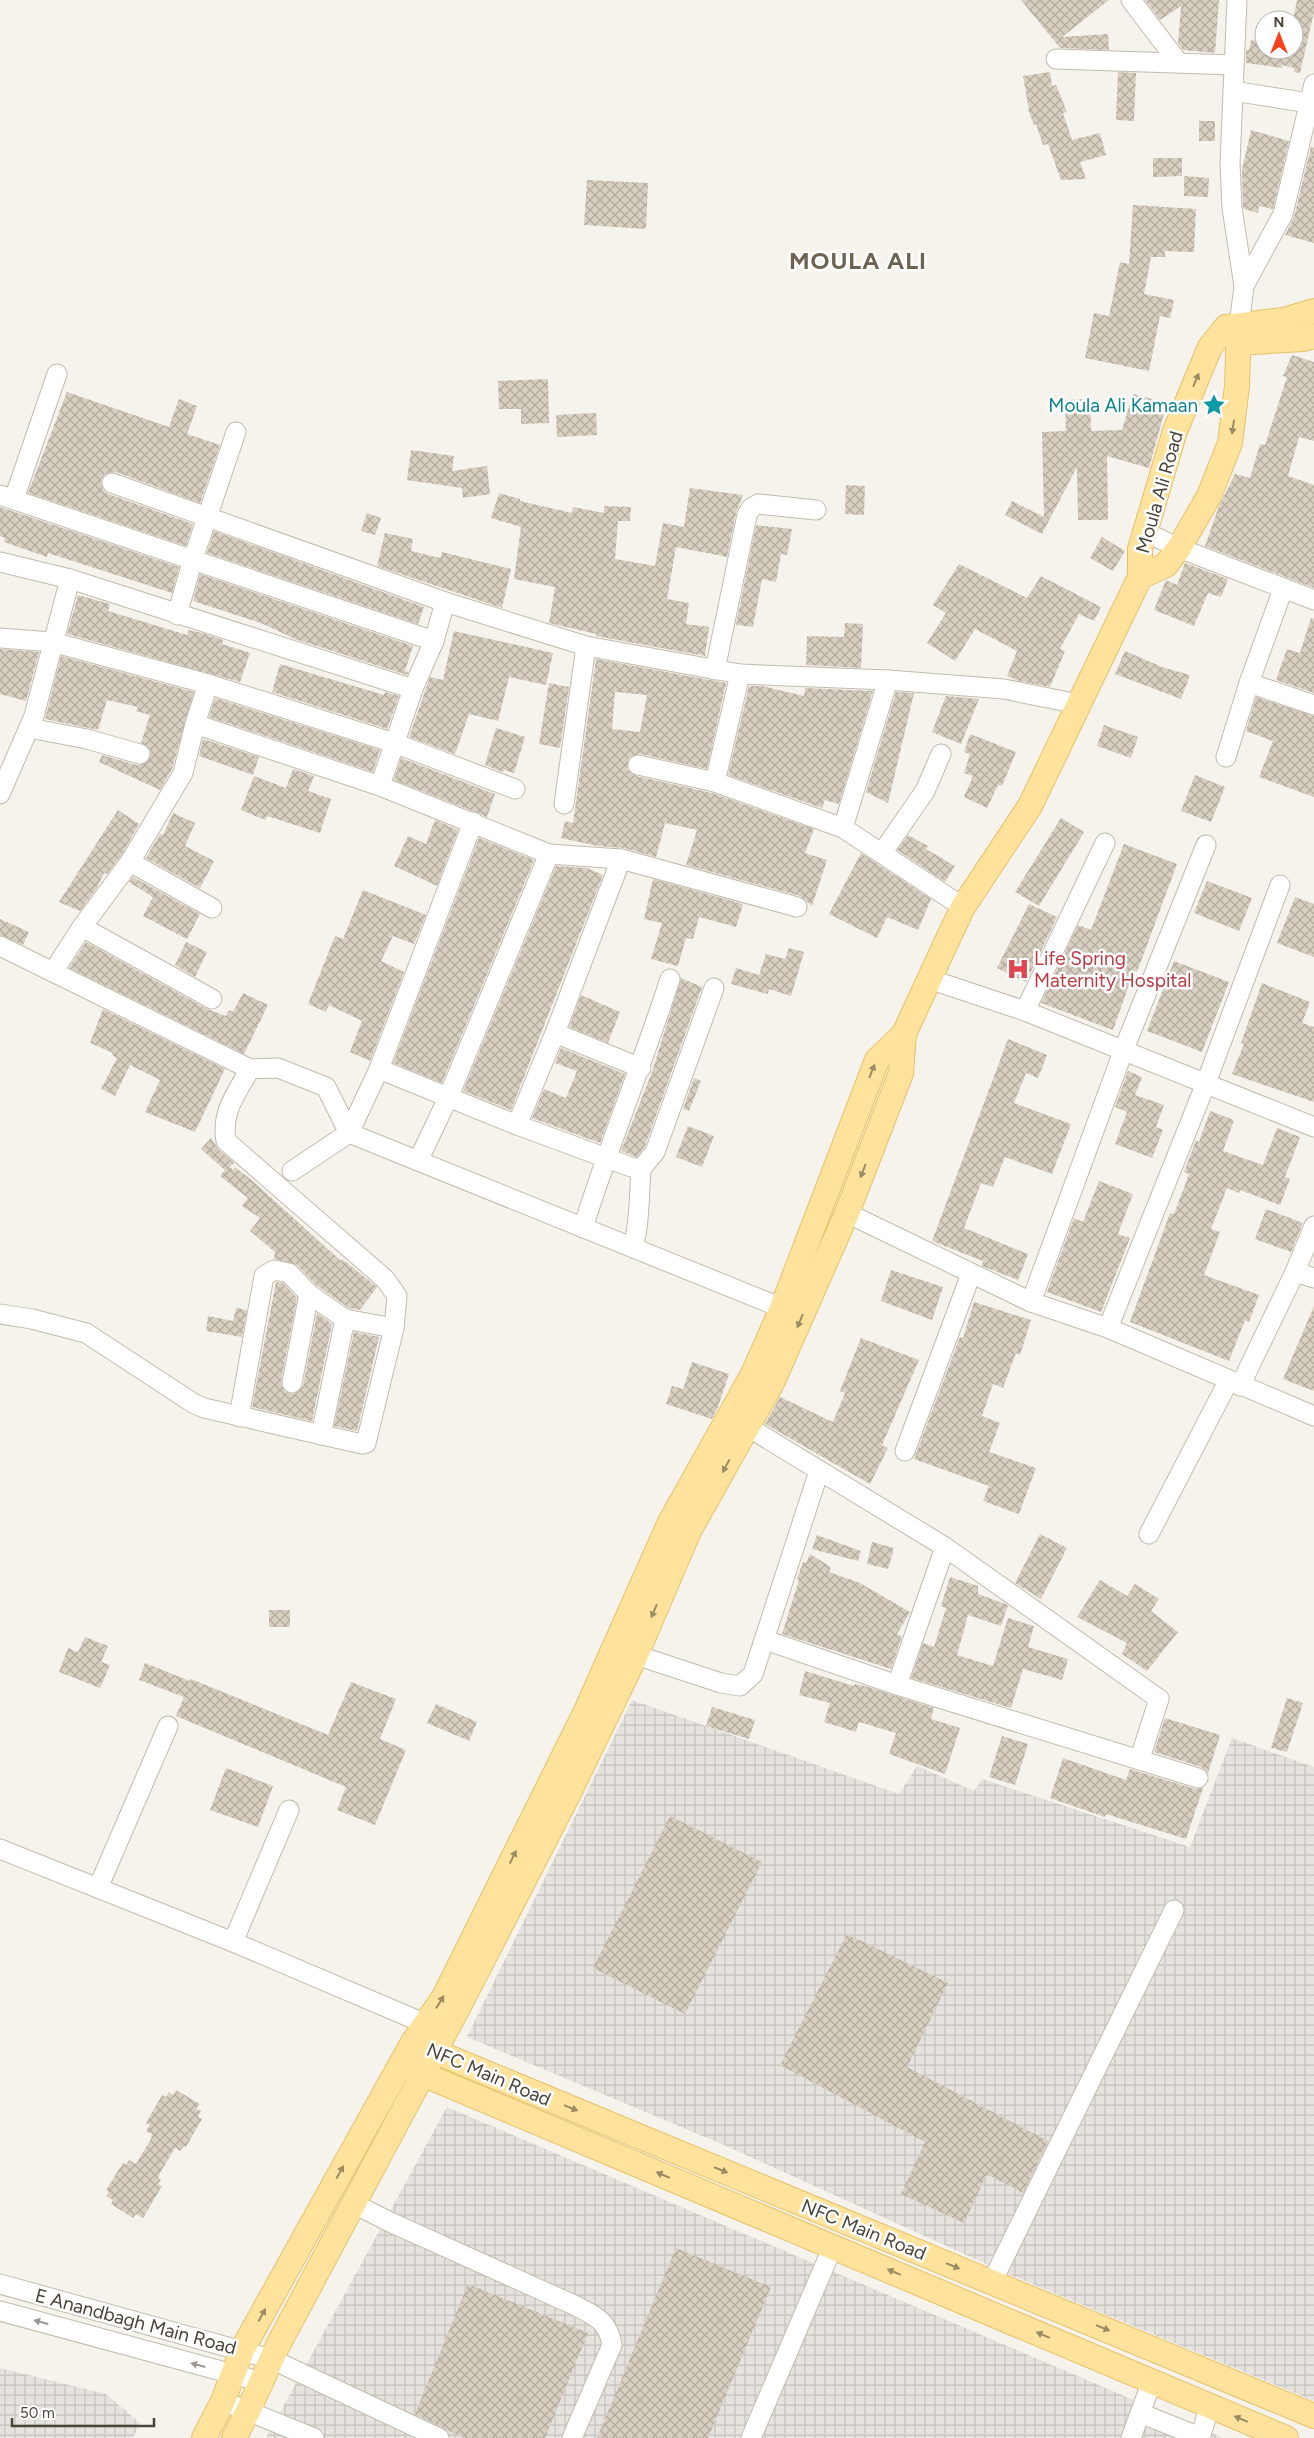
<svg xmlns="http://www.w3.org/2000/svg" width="1314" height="2438" viewBox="0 0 1314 2438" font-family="Figtree,sans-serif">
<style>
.industrial{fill:url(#industrial-grid)}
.building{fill:url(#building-cross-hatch);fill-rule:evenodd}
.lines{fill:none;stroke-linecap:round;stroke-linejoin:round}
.minor-casing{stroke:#c2bbae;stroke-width:21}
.major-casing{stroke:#e6c16a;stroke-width:26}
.minor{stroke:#fff;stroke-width:19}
.major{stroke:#ffe39c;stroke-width:24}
.oneway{fill:#9c8c66}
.oneway2{fill:#9c9892}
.labels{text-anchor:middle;stroke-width:5;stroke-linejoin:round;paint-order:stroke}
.culture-label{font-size:19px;fill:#0d838f;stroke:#fff;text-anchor:end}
.street-label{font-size:19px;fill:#4b4439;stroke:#fff}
.health-label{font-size:19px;fill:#be3a42;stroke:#fff;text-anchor:start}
.district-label{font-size:24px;font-weight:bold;letter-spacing:1px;fill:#6e6250;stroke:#fff}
</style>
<defs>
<pattern id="industrial-grid" width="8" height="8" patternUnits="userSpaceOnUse" patternTransform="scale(1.25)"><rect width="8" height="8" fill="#e6e2dd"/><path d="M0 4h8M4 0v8" fill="none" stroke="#c7c3be"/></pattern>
<pattern id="building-cross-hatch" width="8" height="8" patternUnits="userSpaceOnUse" patternTransform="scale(1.25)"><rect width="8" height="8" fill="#d8cfc1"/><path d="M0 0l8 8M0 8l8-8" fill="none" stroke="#b1aa9e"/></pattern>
</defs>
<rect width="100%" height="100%" fill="#f6f3ec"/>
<g class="industrial">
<polygon points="632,1700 899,1794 917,1766 974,1791 982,1779 1190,1847 1232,1738 1314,1767 1314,2401 1008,2274 724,2145 467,2037"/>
<polygon points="447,2107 1223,2438 266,2438"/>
<polygon points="0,2368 106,2394 140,2423 133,2438 0,2438"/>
</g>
<g class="building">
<polygon points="1021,0 1109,0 1062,37 1108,34 1109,50 1060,48"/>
<polygon points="1145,0 1219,0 1215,53 1183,50 1178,43 1181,6 1160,20"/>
<polygon points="1297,0 1314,0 1314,12 1300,73 1294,72 1294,68 1282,65 1282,68 1246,63 1246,50 1249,50 1251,40 1264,42 1264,50 1294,50 1294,15"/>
<polygon points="1050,72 1052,86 1056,85 1067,112 1063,113 1072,140 1100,133 1106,155 1080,162 1086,179 1061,180 1048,144 1043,145 1036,124 1034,125 1028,110 1029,110 1023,76"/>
<polygon points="1118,72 1136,73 1134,121 1116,120"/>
<rect x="1199" y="121" width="16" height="20"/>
<polygon points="1251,130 1289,141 1273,209 1259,206 1258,213 1244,209 1243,207 1242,170"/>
<polygon points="1311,147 1314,148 1314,243 1285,235 1294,217"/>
<polygon points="1153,158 1182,158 1182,176 1153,177"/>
<polygon points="1184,176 1209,178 1208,197 1184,196"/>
<polygon points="587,180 648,183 646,229 584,225"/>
<polygon points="1133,205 1196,209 1194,252 1165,251 1165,257 1151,257 1144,294 1174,300 1170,318 1160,316 1149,371 1085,358 1094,313 1109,316 1120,262 1129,264"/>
<polygon points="1292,355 1314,362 1314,441 1299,437 1288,476 1314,485 1314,588 1205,546 1219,506 1235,474 1250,478 1260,444 1265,445 1287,377 1283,376"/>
<polygon points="548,379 549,423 521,424 521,409 499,409 498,381"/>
<polygon points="67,392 169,427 179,399 197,406 187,434 220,445 200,503 116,472 105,474 101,480 103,490 108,494 193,524 186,546 28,493"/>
<polygon points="1133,394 1167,403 1149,468 1107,456 1108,520 1078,520 1077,467 1042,534 1005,515 1012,501 1044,517 1042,432 1066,431 1065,400 1090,399 1091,431 1122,430"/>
<polygon points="596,413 597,435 557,437 556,415"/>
<polygon points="411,450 454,456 452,471 487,466 490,494 463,498 462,488 407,480"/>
<polygon points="846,485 865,486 864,515 845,514"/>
<polygon points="690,488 743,495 736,513 727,557 676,547 667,599 689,603 686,624 709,627 705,656 596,636 596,634 549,623 555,587 514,579 521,527 491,518 499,493 520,499 520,501 572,513 573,507 604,513 604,506 631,507 630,521 618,521 615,559 655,566 663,523 684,527"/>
<polygon points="0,507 179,567 172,593 48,553 47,557 4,542 5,538 0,536"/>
<polygon points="367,513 381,518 375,535 361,531"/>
<polygon points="756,525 792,529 787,555 781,554 776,582 762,579 753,627 736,625"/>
<polygon points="214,531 424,607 418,624 207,553"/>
<polygon points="385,533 413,539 411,551 440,558 442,552 511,569 502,608 377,566"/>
<polygon points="1102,537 1125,551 1113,571 1090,558"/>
<polygon points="1185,563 1228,579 1221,597 1208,593 1194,626 1154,610 1166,580 1177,585"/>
<polygon points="959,564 1027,598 1041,576 1101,607 1094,621 1079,614 1060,649 1065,651 1050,687 1019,681 1007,676 1017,651 975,629 955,661 927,643 946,613 933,605"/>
<polygon points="200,574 413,646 405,671 408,672 407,675 295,639 261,623 193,601"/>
<polygon points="78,595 110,604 108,611 187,635 189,630 202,633 223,640 222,644 250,653 240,682 67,634"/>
<polygon points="1311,618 1314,619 1314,693 1276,680 1287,649 1300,653"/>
<polygon points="845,623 863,624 861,668 806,665 807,636 844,637"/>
<polygon points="454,631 553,653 546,685 509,677 498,721 469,714 455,754 409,737 430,677 443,680"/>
<polygon points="0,649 39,652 26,701 0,694"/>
<polygon points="1125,651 1162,667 1190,675 1181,699 1115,674"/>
<polygon points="61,656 194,692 172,769 160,790 99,762 102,755 137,765 147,762 151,751 141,743 150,715 136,711 138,707 107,700 98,730 45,719"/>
<path d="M596 659 726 683 707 769 640 754 629 758 627 769 636 776 712 793 814 829 805 853 827 860 812 906 800 896 686 865 697 830 665 823 656 857 624 848 598 846 561 838 565 821 573 823ZM615 692 647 695 640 732 612 729Z"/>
<polygon points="280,664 384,695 385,692 399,696 387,729 272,692"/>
<polygon points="549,683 569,687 560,748 539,744"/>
<polygon points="749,686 762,686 804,696 805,688 873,691 839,804 825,800 822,808 728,775"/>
<polygon points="896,692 914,693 888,803 866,792"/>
<polygon points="946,696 979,699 961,744 932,732"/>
<polygon points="1256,697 1314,716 1314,797 1259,777 1273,741 1246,731"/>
<polygon points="215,698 380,750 373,772 209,717"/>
<polygon points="1104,725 1138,737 1131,758 1097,746"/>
<polygon points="496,728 525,737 514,773 504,770 503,772 485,765"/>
<polygon points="970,734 1016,752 1002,786 998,785 987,808 964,797 973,776 964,773 970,754 964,752"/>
<polygon points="203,739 259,757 253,775 199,756"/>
<polygon points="401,758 495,794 487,817 394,780"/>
<polygon points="293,769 314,776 308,791 331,799 320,833 267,816 265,820 241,810 254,776 286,788"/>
<polygon points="1195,775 1225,787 1211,822 1181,811"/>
<polygon points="118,810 139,824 121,856 107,874 104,873 97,888 80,911 59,902"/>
<polygon points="173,813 195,823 185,846 214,861 200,888 146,858 160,834 163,835"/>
<polygon points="1061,818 1084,832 1039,906 1015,892"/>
<polygon points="435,820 458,830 437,886 394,866 408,836 426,844"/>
<polygon points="908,835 928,846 926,849 955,866 945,882 897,850"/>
<polygon points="479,838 534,860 442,1083 393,1063"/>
<polygon points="1124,844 1177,864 1137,972 1134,971 1113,1030 1041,1003 1078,925 1091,930"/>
<polygon points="861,853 931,899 918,930 887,917 877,938 829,914"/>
<polygon points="556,866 587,868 603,875 511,1110 463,1091"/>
<polygon points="133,877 200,914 187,939 143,916 153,897 129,882"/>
<polygon points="653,879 743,904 736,927 699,917 693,939 686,938 678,966 651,959 662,923 644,919"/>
<polygon points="1207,881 1252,898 1239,931 1194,913"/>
<polygon points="363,890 426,915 414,944 393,936 381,961 404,972 370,1061 350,1052 362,1021 329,1005 326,1012 308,1004 335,936 343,939"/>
<polygon points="1295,897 1314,904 1314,957 1277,943"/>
<polygon points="1029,904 1057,917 1026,982 997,968"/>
<polygon points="0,919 29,932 23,945 0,935"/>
<polygon points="86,942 207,1009 226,1016 229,1010 233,1012 243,993 268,1005 244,1054 69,968"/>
<polygon points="186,942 207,952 195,977 175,965"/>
<polygon points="789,948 804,952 791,996 769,989 768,994 731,984 736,968 759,975 766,954 785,959"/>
<polygon points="1174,961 1229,982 1202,1052 1147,1031"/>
<polygon points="681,978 702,987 645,1146 637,1157 634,1156 621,1151 652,1072"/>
<polygon points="1262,983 1310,1002 1302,1023 1314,1027 1314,1102 1232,1074 1244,1044 1241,1043"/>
<polygon points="581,995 620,1012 608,1043 569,1027"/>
<polygon points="103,1009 225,1069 195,1132 145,1112 160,1080 130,1065 115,1096 101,1089 117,1058 112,1055 113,1053 90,1043"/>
<polygon points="1008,1039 1047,1055 1038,1078 1026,1073 1014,1103 1071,1124 1052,1174 1005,1157 993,1187 981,1183 964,1228 1028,1254 1018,1280 982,1266 983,1261 932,1241"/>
<polygon points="561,1048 625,1074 600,1143 532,1118 544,1089 566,1098 577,1071 555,1063"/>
<polygon points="1128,1071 1142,1077 1135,1095 1164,1105 1156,1127 1163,1130 1152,1158 1115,1144 1127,1112 1115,1107"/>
<polygon points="694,1078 701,1081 689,1111 683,1109"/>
<polygon points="1210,1111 1234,1120 1223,1151 1263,1165 1277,1128 1300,1137 1285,1177 1290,1179 1280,1205 1240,1190 1239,1193 1227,1188 1211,1229 1220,1232 1204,1275 1259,1295 1249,1322 1245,1320 1229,1361 1130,1322 1170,1213 1174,1214 1189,1174 1184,1172 1196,1140 1199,1142"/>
<polygon points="688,1126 714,1136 702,1167 676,1157"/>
<polygon points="211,1138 219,1150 234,1163 230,1167 233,1170 235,1167 255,1183 341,1261 342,1259 377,1287 360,1310 349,1308 316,1285 297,1265 274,1259 275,1252 250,1231 260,1218 242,1206 248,1198 220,1176 225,1170 201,1149"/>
<polygon points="1099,1181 1133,1194 1118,1234 1130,1238 1101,1312 1047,1292 1074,1218 1083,1222"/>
<polygon points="1266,1209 1303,1223 1291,1252 1255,1239"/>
<polygon points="891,1270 943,1287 932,1320 881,1301"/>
<polygon points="276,1282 283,1283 297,1298 281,1381 285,1392 295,1394 303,1386 317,1313 332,1324 312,1421 252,1407"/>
<polygon points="974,1302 1031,1320 1020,1355 1016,1353 1003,1388 993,1384 982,1416 1000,1423 989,1452 1036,1468 1019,1514 983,1501 989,1486 914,1459 960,1337 963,1338"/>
<polygon points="1314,1306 1314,1391 1283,1379"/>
<polygon points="236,1308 247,1310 242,1337 206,1331 208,1316 233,1321"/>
<polygon points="354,1332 379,1337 357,1431 334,1426"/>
<polygon points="861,1338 919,1360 882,1445 888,1448 870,1484 765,1424 780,1397 833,1422 845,1393 840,1391"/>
<polygon points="692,1362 729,1374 718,1407 712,1419 666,1404 672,1386 683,1389"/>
<polygon points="1040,1534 1067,1548 1041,1599 1015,1583"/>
<polygon points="817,1535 861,1551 858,1561 812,1549"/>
<polygon points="872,1542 894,1548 888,1569 867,1564"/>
<polygon points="810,1554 831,1567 829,1572 860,1583 910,1612 897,1634 902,1636 891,1669 782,1634 799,1580 797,1579 803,1562 806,1563"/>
<polygon points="950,1577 978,1586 978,1594 1008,1605 1001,1626 968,1615 957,1655 993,1666 1008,1618 1034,1626 1028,1647 1068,1659 1062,1680 1023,1669 1011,1708 911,1678 923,1643 934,1647 946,1608 941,1606"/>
<polygon points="1100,1580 1127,1596 1135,1584 1159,1599 1151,1611 1178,1632 1147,1671 1122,1654 1127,1643 1077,1617"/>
<rect x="269" y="1610" width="21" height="17"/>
<polygon points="85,1637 108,1646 101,1662 110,1665 100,1688 59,1672 68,1648 78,1652"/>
<polygon points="145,1663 190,1681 191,1679 328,1735 351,1682 396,1699 380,1739 406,1750 375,1825 337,1810 346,1787 176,1716 184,1697 139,1680"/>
<polygon points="805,1671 854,1686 855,1684 868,1687 934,1708 931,1719 960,1728 945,1774 889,1754 896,1733 859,1722 856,1732 824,1722 830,1703 799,1695"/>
<polygon points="1287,1698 1303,1703 1287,1752 1271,1748"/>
<polygon points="436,1704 477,1722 469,1741 427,1723"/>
<polygon points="712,1707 755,1720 749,1739 706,1726"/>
<polygon points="1165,1718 1220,1735 1208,1773 1201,1767 1154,1752"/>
<polygon points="1002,1736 1028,1744 1015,1785 989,1777"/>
<polygon points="1063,1758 1126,1780 1130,1769 1195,1789 1203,1788 1186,1839 1106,1814 1105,1817 1050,1798"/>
<polygon points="226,1768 273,1786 258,1827 210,1810"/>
<polygon points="670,1816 762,1862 685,2014 593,1968"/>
<polygon points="847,1934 948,1983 907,2067 1048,2141 1023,2193 987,2174 964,2223 901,2194 925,2142 780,2065"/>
<polygon points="176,2090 200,2104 196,2109 201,2111 198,2117 202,2119 186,2147 184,2146 180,2151 175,2148 160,2173 158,2178 161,2180 158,2184 162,2186 143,2218 136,2214 133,2218 111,2204 113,2200 106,2196 109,2192 106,2190 123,2163 126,2165 129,2160 136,2164 151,2139 152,2134 146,2131 150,2125 146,2123 162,2095 166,2097 169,2092 173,2095"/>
<polygon points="676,2248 771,2287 708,2438 597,2438"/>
<polygon points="468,2284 588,2333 545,2438 464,2438 415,2414"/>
</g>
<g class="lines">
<defs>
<g id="minor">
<polyline points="1131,0 1178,62"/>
<polyline points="1237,0 1230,163 1232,208 1244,286"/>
<polyline points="1056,59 1234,65"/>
<polyline points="1233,91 1309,103"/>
<polyline points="1239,326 1244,286 1283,214 1314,84"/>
<polyline points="112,483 445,602"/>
<polyline points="0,495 434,641"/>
<polyline points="14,499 57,374"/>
<polyline points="1145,532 1179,548 1314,600"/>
<polyline points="0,562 70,579 413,689 434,641 445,602 586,646 740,674 888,680 1004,689 1078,704"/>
<polyline points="177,615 193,559 236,432"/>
<polyline points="0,638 52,642 208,684 394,743 515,789"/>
<polyline points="715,670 747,515 751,508 758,504 816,510"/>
<polyline points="1249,683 1314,705"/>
<polyline points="195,724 380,786 549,854 621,859 797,907"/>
<polyline points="29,728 87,739 140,754"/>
<polyline points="1226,757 1249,683 1283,589"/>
<polyline points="638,765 715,782 843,828 963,907"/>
<polyline points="715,782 740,674"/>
<polyline points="380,786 413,689"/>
<polyline points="0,794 34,716 70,579"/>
<polyline points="564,804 586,646"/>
<polyline points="843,828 888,680"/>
<polyline points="882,853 925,791 941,754"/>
<polyline points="130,862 212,908"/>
<polyline points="82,927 212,999"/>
<polyline points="0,946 250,1069 278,1068 326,1087 349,1133 782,1308"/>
<polyline points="53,972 82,927 130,862 183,773 195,724 208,684"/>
<polyline points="929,979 1025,1011 1314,1127"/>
<polyline points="1025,1011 1105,843"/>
<polyline points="555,1033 641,1068"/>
<polyline points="379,1069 517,1125 631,1167 641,1169 655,1152 714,988"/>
<polyline points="517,1125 555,1033 621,859"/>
<polyline points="418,1161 448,1098 549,854"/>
<polyline points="292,1171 349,1133 379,1069 473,822"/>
<polyline points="847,1213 1031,1302 1108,1328 1314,1416"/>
<path d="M583 1228C609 1144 643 1063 670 979"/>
<path d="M633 1248C640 1222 639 1195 641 1169"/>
<polyline points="1295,1272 1314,1278"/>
<polyline points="1031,1302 1124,1049 1206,845"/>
<path d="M0 1314 32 1319 86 1333 193 1403 204 1408 362 1444 366 1443 394 1328 397 1296 385 1279 226 1141C221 1112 236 1094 250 1069"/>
<polyline points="1108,1328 1206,1083 1280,885"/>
<polyline points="292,1383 309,1294"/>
<polyline points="1240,1386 1295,1272 1314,1226"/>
<polyline points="239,1417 264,1276 274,1270 289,1273 309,1294 345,1319 394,1328"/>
<polyline points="748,1427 945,1547 1159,1699 1140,1758"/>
<polyline points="321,1435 345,1319"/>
<polyline points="905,1451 971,1274"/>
<polyline points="1149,1534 1229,1380"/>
<polyline points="765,1640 897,1685 1198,1778"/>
<polyline points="636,1655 721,1683 740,1686 753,1674 819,1471"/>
<polyline points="897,1685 945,1547"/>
<polyline points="0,1849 233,1942 426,2024"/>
<polyline points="98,1888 168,1726"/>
<polyline points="233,1942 289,1810"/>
<path d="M354 2204 390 2222 574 2305C595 2316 608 2320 612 2345L572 2438"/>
<polyline points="992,2282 1174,1910"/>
<polyline points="0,2284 271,2359 439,2438"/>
<polyline points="0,2311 262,2382"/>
<polyline points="223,2401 314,2438"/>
<polyline points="1140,2413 1200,2437"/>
<polyline points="751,2438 833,2246"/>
<polyline points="1131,2438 1152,2381"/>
<polyline points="1200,2438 1210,2405"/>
</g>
<g id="major">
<polyline points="1238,343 1303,339 1314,336"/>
<polyline points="1140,577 1140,549 1175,431 1210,347 1226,327 1284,320 1314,311"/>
<polyline points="419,2045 1314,2416"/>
<polyline points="408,2068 1286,2438"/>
<polyline points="204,2438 223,2401 242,2350 413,2042 444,1997 586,1711 670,1522 753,1374 782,1308 877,1060 904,1034"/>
<polyline points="234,2438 248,2411 277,2347 458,2008 568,1795 636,1655 689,1531 772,1383 847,1213 901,1073 904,1034 946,943 963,907 1030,806 1140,577 1166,565 1179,548 1209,496 1230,443 1237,386 1239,326"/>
</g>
</defs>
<use href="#minor" class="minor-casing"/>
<use href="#major" class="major-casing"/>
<use href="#minor" class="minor"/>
<use href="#major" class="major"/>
</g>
<defs><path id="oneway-solid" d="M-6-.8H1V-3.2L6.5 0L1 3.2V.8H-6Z" transform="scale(1.25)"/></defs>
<g class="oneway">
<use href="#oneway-solid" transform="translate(1196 380) rotate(-67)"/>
<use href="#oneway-solid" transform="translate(1233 427) rotate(98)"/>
<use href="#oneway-solid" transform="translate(872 1071) rotate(-69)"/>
<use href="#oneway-solid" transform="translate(863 1171) rotate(111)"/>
<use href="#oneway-solid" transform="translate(800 1321) rotate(113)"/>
<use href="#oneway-solid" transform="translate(726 1466) rotate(118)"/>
<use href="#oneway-solid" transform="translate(654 1611) rotate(113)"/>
<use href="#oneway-solid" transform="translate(513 1857) rotate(-64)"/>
<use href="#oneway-solid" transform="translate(440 2002) rotate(-58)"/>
<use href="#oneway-solid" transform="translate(571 2108) rotate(22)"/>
<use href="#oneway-solid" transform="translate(721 2170) rotate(22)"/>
<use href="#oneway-solid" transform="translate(340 2172) rotate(-61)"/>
<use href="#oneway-solid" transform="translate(663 2175) rotate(-157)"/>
<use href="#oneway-solid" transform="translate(953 2266) rotate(22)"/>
<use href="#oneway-solid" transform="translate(894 2272) rotate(-157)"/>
<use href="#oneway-solid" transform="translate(262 2315) rotate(-61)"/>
<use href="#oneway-solid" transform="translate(1103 2328) rotate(22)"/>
<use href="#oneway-solid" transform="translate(1043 2335) rotate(-157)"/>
<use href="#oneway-solid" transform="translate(1241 2419) rotate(-157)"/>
</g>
<g class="oneway2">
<use href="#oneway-solid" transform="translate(41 2322) rotate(-165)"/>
<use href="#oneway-solid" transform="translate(198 2365) rotate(-165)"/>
</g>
<defs>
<symbol id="sight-bare" viewBox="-9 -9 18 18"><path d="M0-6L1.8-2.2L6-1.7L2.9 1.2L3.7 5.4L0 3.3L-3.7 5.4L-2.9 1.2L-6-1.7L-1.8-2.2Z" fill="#0f9aa8" stroke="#fff" stroke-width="2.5" paint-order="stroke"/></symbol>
<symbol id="hospital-bare" viewBox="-9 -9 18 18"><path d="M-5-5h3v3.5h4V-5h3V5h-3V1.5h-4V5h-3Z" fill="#e0444e" stroke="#fff" stroke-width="2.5" paint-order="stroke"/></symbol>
</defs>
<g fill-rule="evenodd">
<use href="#sight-bare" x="1198" y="389" width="32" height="32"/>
<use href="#hospital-bare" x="1002" y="953" width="32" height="32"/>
</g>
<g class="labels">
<g class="culture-label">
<text x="1198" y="412">Moula Ali Kamaan</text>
</g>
<g class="street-label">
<text transform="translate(1159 492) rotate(-74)" y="7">Moula Ali Road</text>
<text transform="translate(489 2074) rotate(23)" y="7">NFC Main Road</text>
<text transform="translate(864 2229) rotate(22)" y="7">NFC Main Road</text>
<text transform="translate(136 2321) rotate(15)" y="7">E Anandbagh Main Road</text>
</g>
<g class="health-label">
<text x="1034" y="965">Life Spring<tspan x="1034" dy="22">Maternity Hospital</tspan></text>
</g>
<g class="district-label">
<text x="858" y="269">MOULA ALI</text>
</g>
</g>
<g transform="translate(1279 35)"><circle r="24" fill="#ffffff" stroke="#b7b4b0"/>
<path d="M0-4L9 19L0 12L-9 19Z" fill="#fc3f1d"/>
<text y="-8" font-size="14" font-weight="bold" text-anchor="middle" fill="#4b4439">N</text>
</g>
<path d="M12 2418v8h142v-8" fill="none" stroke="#4b4439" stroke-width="2.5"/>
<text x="20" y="2418" font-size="15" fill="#4b4439" stroke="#ffffff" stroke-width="4" paint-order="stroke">50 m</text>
</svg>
